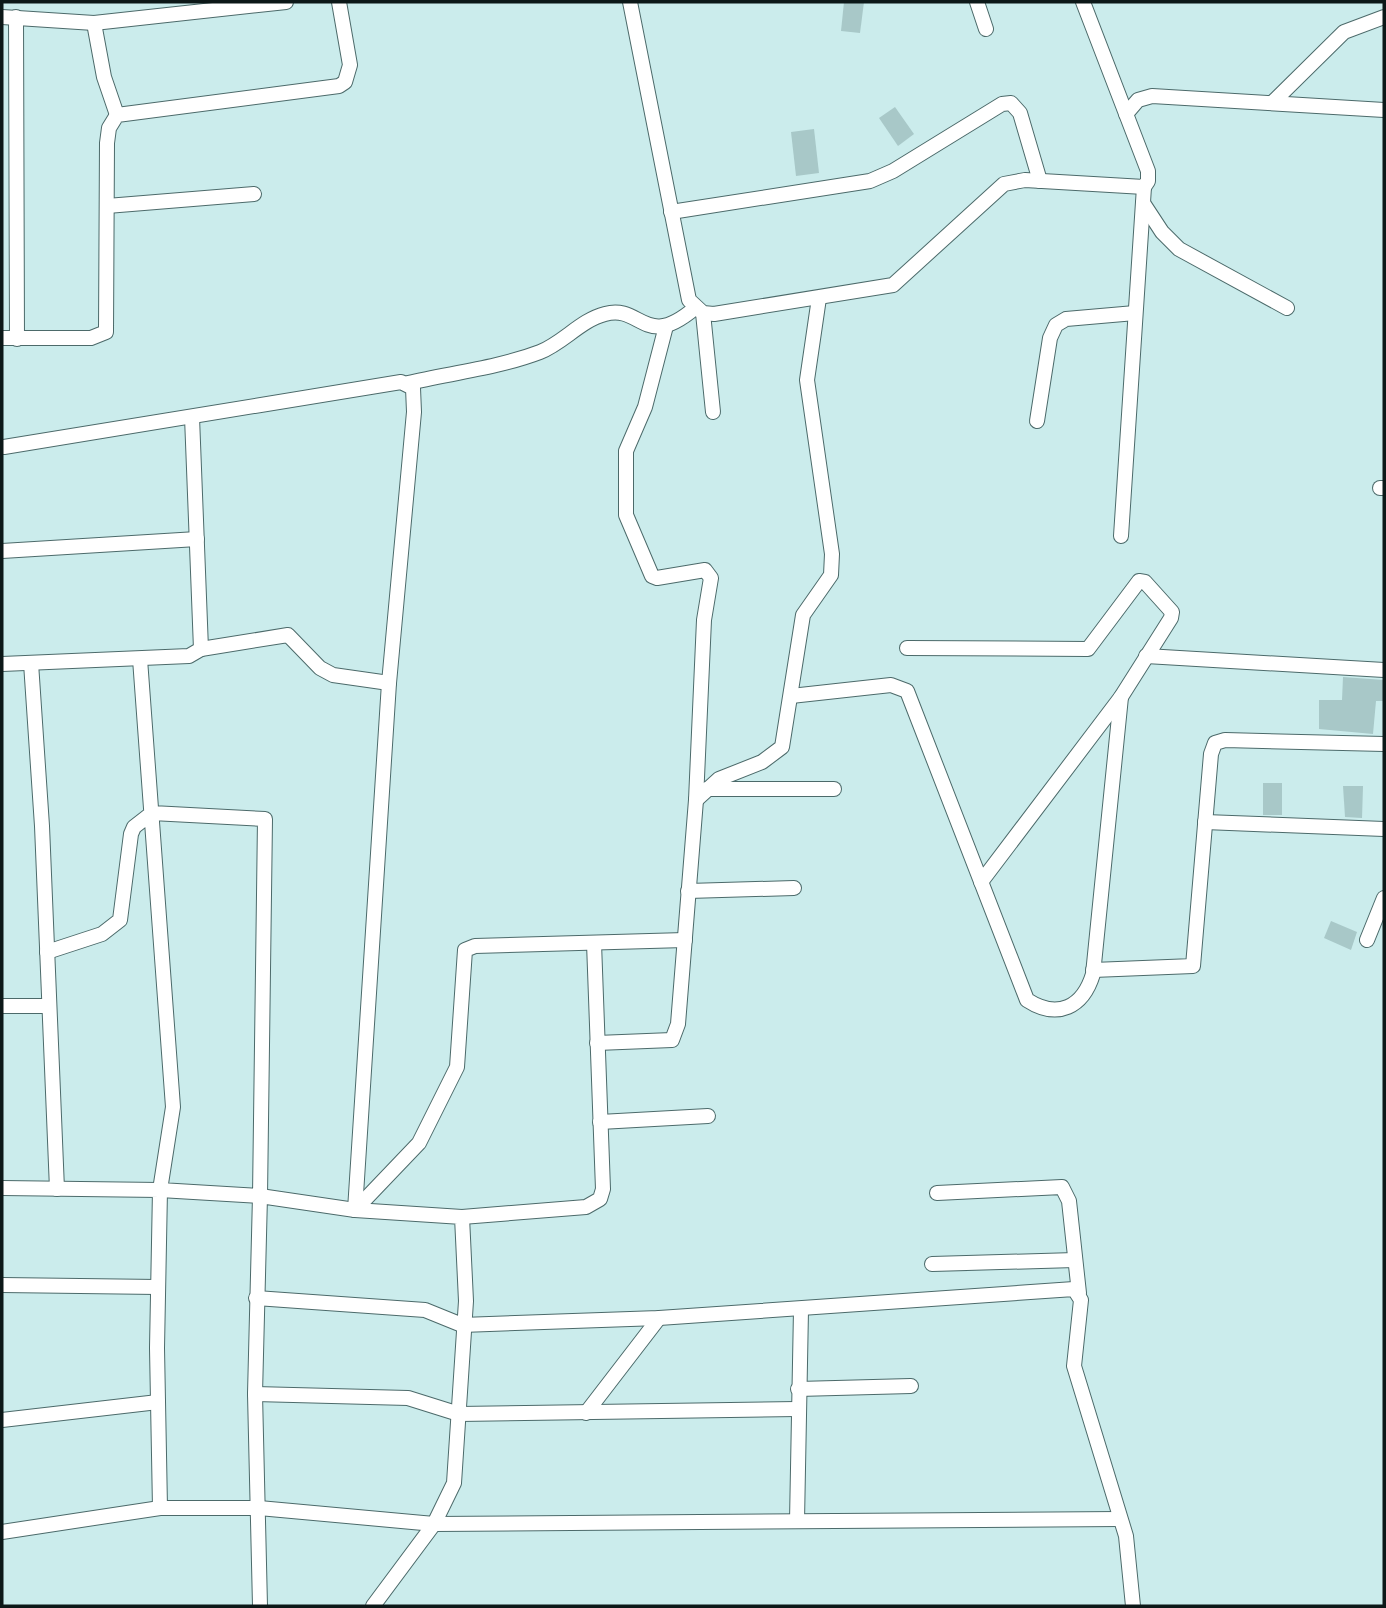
<svg xmlns="http://www.w3.org/2000/svg" width="1386" height="1608" viewBox="0 0 1386 1608" font-family="'Playfair Display',serif">
<style>
.building{fill:#a8c8c8}
.lines{fill:none;stroke-linecap:round;stroke-linejoin:round}
.minor-casing{stroke:#4c6a6a;stroke-width:16}
.minor{stroke:#fff;stroke-width:14}
</style>
<rect width="100%" height="100%" fill="#cbecec"/>
<g class="building">
<polygon points="844,2 864,2 860,33 841,31"/>
<polygon points="895,107 914,134 898,146 879,118"/>
<polygon points="814,129 819,173 796,176 791,132"/>
<polygon points="1343,677 1384,680 1384,701 1376,701 1373,734 1319,729 1319,700 1342,700"/>
<rect x="1263" y="783" width="19" height="32"/>
<polygon points="1343,786 1363,786 1362,818 1345,817"/>
<polygon points="1331,921 1357,932 1351,950 1324,938"/>
</g>
<g class="lines">
<defs>
<g id="minor">
<polyline points="630,2 689,300 703,313 714,314 893,285 1004,184 1025,180 1144,187 1148,181 1148,171 1083,2"/>
<polyline points="977,2 986,29"/>
<polyline points="2,17 94,23 286,2"/>
<polyline points="16,17 17,339"/>
<polyline points="94,23 104,77 117,115"/>
<polyline points="1272,103 1344,32 1384,17"/>
<polyline points="1126,114 1138,100 1152,96 1384,110"/>
<polyline points="1143,203 1162,232 1179,249 1287,308"/>
<polyline points="107,206 254,194"/>
<polyline points="671,212 870,181 893,171 1002,104 1011,103 1020,113 1040,181"/>
<polyline points="703,313 713,412"/>
<polyline points="2,338 91,338 106,332 107,143 109,128 117,115 339,86 345,82 350,65 339,2"/>
<path d="M408 383C451 373 498 368 540 352 563 343 581 320 605 314 642 304 644 351 695 308"/>
<polyline points="1037,421 1050,338 1056,325 1066,319 1135,313"/>
<polyline points="4,447 401,382 413,388 414,412 389,683 355,1210"/>
<polyline points="1380,488 1384,488"/>
<polyline points="1121,536 1144,187"/>
<polyline points="2,551 197,539"/>
<polyline points="907,648 1088,649 1139,581 1145,582 1172,612 1171,618 1121,697 981,882"/>
<polyline points="201,649 288,635 320,668 333,675 389,683"/>
<polyline points="1146,656 1384,670"/>
<polyline points="31,663 42,826 57,1189"/>
<polyline points="2,664 189,656 201,649 192,417"/>
<path d="M791 696 891 685 907 691 1027 1000C1058 1020 1083 1007 1093 974L1121 697"/>
<polyline points="707,789 834,789"/>
<polyline points="696,800 719,779 762,762 782,747 803,615 831,575 832,554 807,380 819,298"/>
<polyline points="1205,822 1384,829"/>
<polyline points="688,891 794,888"/>
<polyline points="1367,940 1384,898"/>
<polyline points="47,952 102,934 120,920 131,834 134,827 152,813 265,819 260,1196 160,1190 173,1107 140,659"/>
<polyline points="1093,970 1193,966 1211,754 1215,743 1225,740 1384,744"/>
<polyline points="2,1006 49,1006"/>
<polyline points="597,1043 672,1040 678,1024 696,800 704,620 711,578 705,570 657,578 652,576 626,515 626,451 645,407 666,326"/>
<polyline points="600,1122 708,1116"/>
<polyline points="2,1188 160,1190 157,1348 160,1508"/>
<polyline points="937,1193 1062,1187 1069,1201 1079,1293"/>
<polyline points="355,1210 419,1143 457,1067 465,950 475,946 685,940"/>
<polyline points="462,1217 586,1207 600,1199 603,1189 594,943"/>
<polyline points="932,1264 1075,1260"/>
<polyline points="2,1285 158,1287"/>
<polyline points="256,1298 425,1310 462,1325 659,1318 1074,1289 1081,1300 1074,1366 1126,1536 1133,1606"/>
<polyline points="798,1389 911,1386"/>
<polyline points="255,1394 408,1398 459,1414 797,1409"/>
<polyline points="586,1413 659,1318"/>
<polyline points="2,1420 158,1402"/>
<polyline points="797,1521 801,1310"/>
<polyline points="2,1532 160,1508 259,1508 434,1524 1120,1519"/>
<polyline points="260,1606 255,1394 260,1196 355,1210 462,1217 466,1301 454,1483 434,1524 373,1606"/>
</g>
</defs>
<use href="#minor" class="minor-casing"/>
<use href="#minor" class="minor"/>
</g>
<rect width="1386" height="1608" fill="none" stroke="#0c1818" stroke-width="7"/>
</svg>
